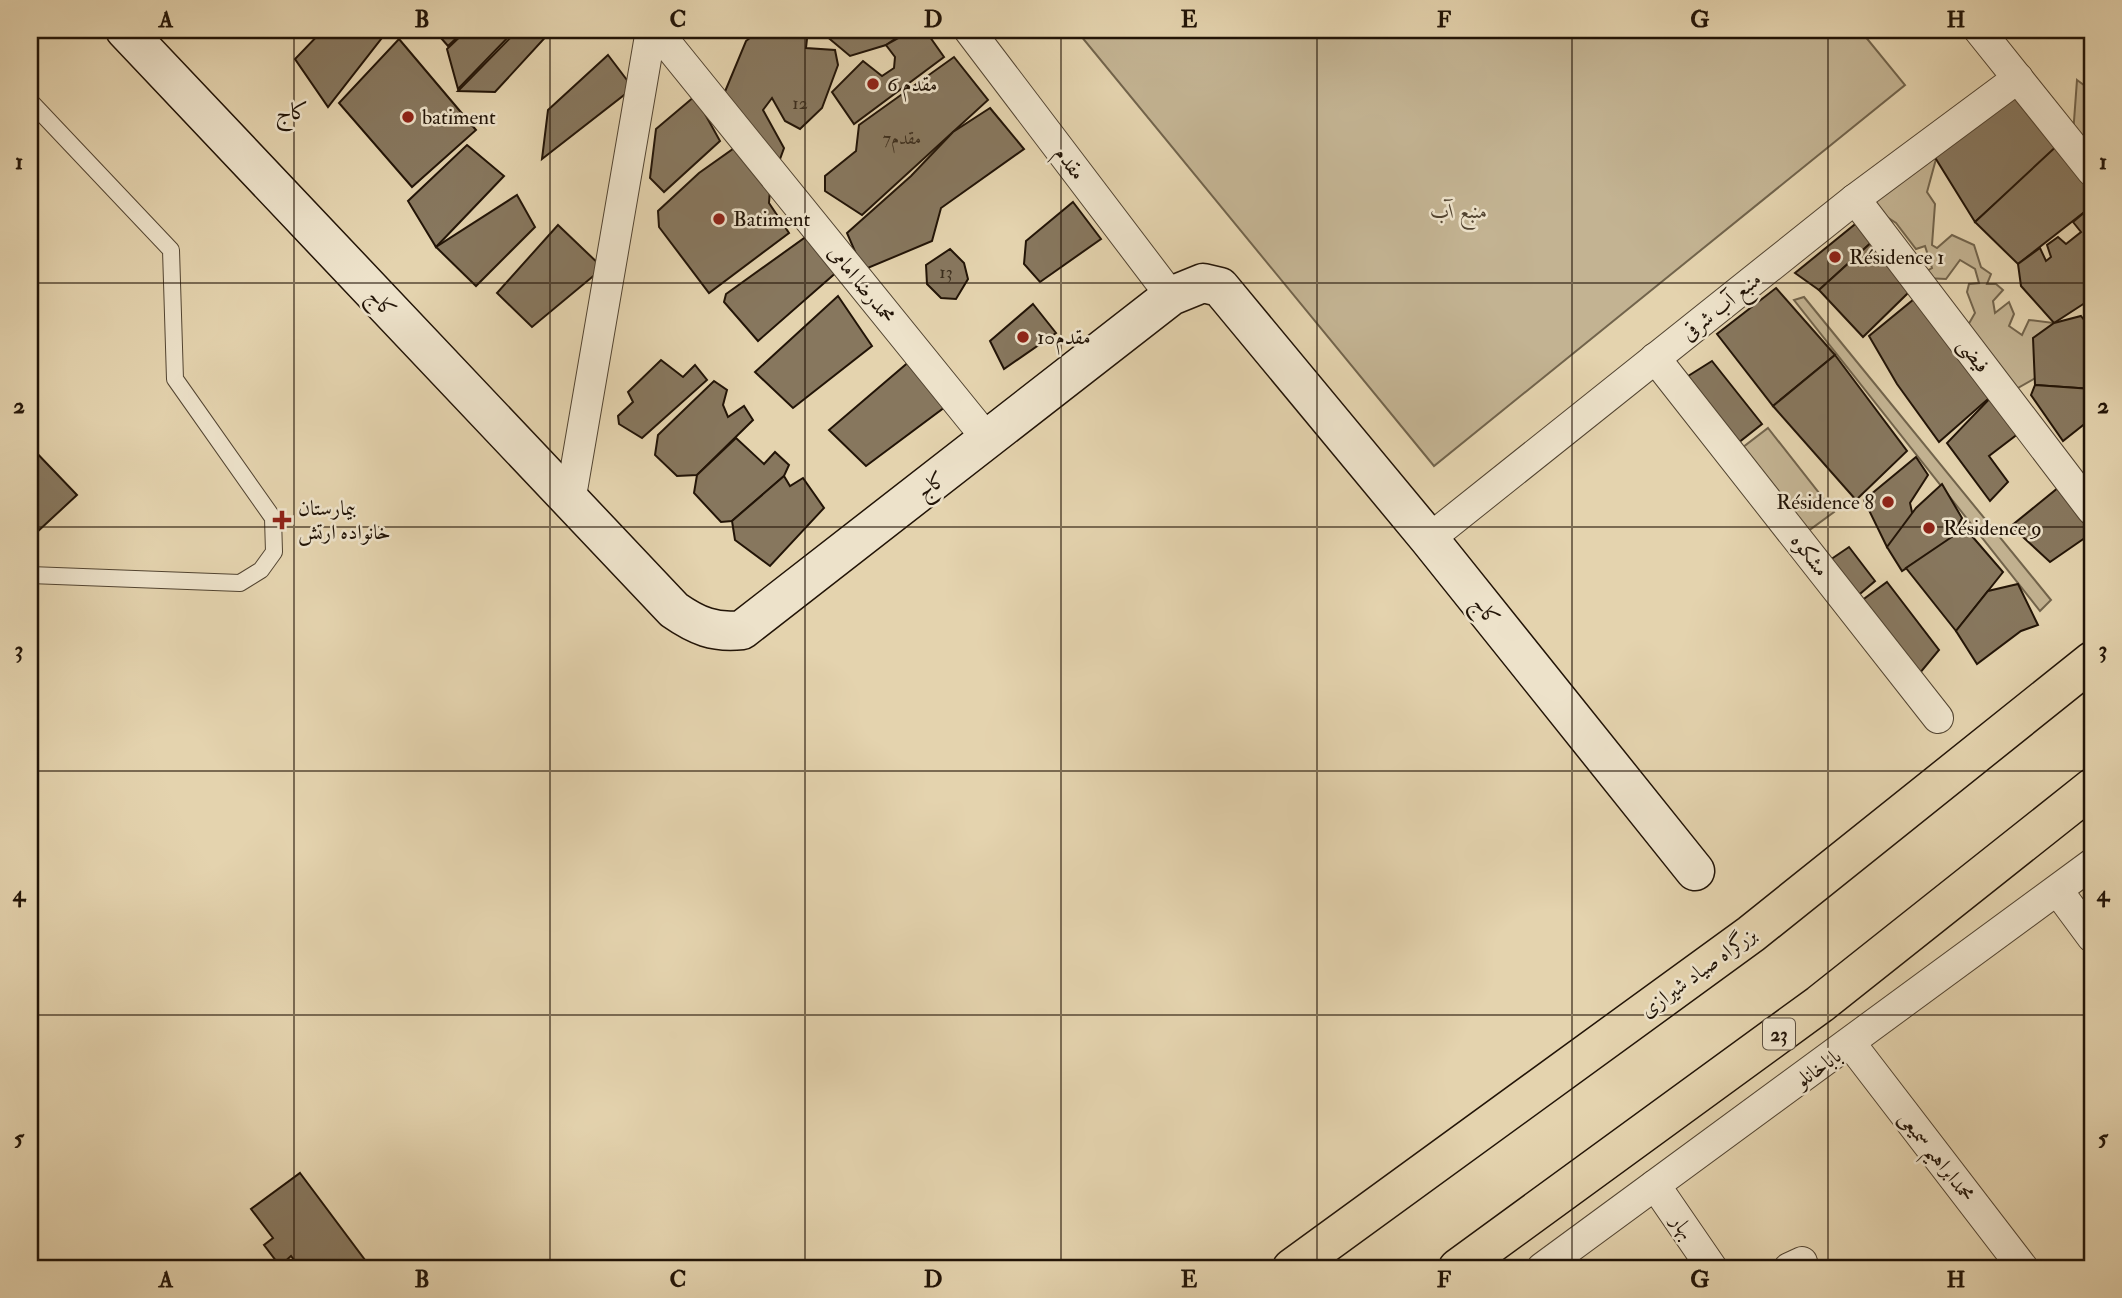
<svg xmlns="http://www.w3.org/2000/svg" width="2122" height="1298" viewBox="0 0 2122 1298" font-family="'IM FELL Double Pica',Amiri,serif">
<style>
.green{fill:#c3b392;stroke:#72644c;stroke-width:2}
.building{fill:#87775e;stroke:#221407;stroke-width:2}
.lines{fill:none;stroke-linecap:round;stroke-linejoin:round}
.service-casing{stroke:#524431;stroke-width:18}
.minor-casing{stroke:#524431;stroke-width:32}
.secondary-casing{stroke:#221407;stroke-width:41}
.trunk-casing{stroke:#221407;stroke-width:41}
.service{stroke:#ede2ca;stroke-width:16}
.minor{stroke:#ede2ca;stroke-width:30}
.secondary{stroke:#ede2ca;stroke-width:38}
.trunk{stroke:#e4d3ae;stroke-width:38}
.grid{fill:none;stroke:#221407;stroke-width:2;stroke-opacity:0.55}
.poi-dot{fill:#8f2418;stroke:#ede2ca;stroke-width:2.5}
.labels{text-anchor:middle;stroke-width:5;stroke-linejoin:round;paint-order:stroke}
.number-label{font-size:18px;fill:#3b2d1d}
.shield{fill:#ede2ca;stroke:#5f5242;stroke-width:2}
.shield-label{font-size:19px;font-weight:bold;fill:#221407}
.poi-label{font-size:21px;fill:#221407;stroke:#ede2ca;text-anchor:start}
.street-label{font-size:21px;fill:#221407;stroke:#ede2ca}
.park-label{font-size:21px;font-style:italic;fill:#524431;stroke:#ede2ca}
.neighbourhood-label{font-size:23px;fill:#221407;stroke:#ede2ca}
.neatline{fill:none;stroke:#221407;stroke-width:2.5}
.grid-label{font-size:23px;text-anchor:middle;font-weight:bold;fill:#221407}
</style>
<rect width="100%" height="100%" fill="#e4d3ae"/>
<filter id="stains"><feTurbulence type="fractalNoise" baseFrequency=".00286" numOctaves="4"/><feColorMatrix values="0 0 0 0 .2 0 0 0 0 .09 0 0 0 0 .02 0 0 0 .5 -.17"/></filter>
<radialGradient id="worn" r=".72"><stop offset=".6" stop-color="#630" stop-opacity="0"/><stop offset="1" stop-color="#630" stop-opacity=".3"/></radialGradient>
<g class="green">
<polygon points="1076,30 1860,30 1905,85 1434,466"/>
<polygon points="2077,80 2092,91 2092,158 2073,135"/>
<polygon points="1925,147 1936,159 1927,192 1935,204 1932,245 1937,248 1952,235 1974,245 1981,267 1991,274 1987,284 1996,284 2003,290 1993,301 1995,313 2009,302 2014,314 2009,326 2022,335 2029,320 2054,323 2039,376 2009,393 1963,334 1975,313 1967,292 1969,284 1979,283 1975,269 1960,260 1946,279 1924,278 1923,273 1932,268 1925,246 1916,249 1896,223 1861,200"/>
<polygon points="1804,297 2051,600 2040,611 1794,300"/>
<polygon points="1768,428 1834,512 1804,534 1738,451"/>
</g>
<g class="building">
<polygon points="323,30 371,30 381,39 328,107 295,59"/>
<polygon points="434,30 465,30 448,46"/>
<polygon points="467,30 515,30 458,89 447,49"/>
<polygon points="518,30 552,30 495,92 458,91"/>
<polygon points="760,30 808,30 806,48 835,50 838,65 822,108 800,129 785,121 772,98 763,110 784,148 776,170 724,94 746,41"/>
<polygon points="819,30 908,30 886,45 850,56"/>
<polygon points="913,30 925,30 944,57 854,124 832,92 863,61 882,76 894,68 895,57 886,45"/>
<polygon points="399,39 476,130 412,187 339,103"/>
<polygon points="608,55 633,88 542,159 548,110"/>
<polygon points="954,57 988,100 862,215 825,191 825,176 856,151 859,125"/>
<polygon points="2018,85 2058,147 1975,222 1931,151"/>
<polygon points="695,96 720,141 664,192 650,178 656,129"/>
<polygon points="990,108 1024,149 941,208 932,241 863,270 847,233 911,176 953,132"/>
<polygon points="2062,141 2092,186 2092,206 2018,264 1975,222"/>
<polygon points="740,144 770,189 769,203 789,233 709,293 659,227 658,211 699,173"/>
<polygon points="467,145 504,176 436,247 408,201"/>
<polygon points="517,195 535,227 476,286 436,247"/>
<polygon points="1073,202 1101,239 1040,282 1024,264 1026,241"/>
<polygon points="2092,206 2091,299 2054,323 2021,286 2018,264 2040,248 2046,261 2051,257 2047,245 2058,237 2066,244 2081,232 2073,222"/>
<polygon points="1859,221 1874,240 1819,290 1795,273"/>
<polygon points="558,225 603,268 532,327 497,293"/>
<polygon points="814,231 839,270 758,341 724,302 726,294"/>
<polygon points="1874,240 1909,292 1863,337 1819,290"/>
<polygon points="950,249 964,263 968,279 956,299 941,298 927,284 926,265"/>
<polygon points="1776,288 1835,355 1773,406 1717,334"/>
<polygon points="1919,295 1996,392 1939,442 1897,384 1869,336"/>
<polygon points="838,296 872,346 793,408 755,372"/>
<polygon points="1033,304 1056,333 1004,369 990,341"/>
<polygon points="2081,316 2092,330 2092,389 2035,385 2033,338 2054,323"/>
<polygon points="1835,355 1907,451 1856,500 1773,406"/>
<polygon points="661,360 683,377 695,365 707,380 642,438 619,424 618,416 633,402 628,392"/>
<polygon points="911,360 945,407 866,466 829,430"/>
<polygon points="1712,361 1762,424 1733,447 1685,378"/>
<polygon points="714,381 727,390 723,405 728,417 744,406 753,420 697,475 677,476 655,455 658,435"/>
<polygon points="2035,385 2092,389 2092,418 2063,441 2031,395"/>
<polygon points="1996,392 2023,430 1989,456 2008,482 1990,501 1947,443"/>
<polygon points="736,438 764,464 775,452 789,465 784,476 732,521 721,522 694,493 697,475"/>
<polygon points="30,446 77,495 37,532 30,525"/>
<polygon points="1916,457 1928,475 1910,503 1914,521 1887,547 1864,500"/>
<polygon points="784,476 790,486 803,478 824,508 770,566 735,540 732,521"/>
<polygon points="2064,483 2092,518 2092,533 2050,562 2011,526"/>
<polygon points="1942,484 1962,518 1951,539 1902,571 1887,547 1916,508"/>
<polygon points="1965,528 2003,572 1956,631 1906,568"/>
<polygon points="1849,547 1875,581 1854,599 1827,562"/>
<polygon points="1887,582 1939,650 1915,679 1857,604"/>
<polygon points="2018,584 2038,625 2021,631 1977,664 1956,631 1988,591"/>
<polygon points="300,1173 371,1268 300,1268 291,1256 280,1266 264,1245 273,1238 251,1209"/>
</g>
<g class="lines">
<defs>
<polyline id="service" points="30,101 171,250 175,379 273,518 274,552 261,570 240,583 30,575"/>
<g id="minor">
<polyline points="656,30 989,441"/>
<polyline points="969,30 1171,296"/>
<polyline points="1979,30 2092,171"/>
<polyline points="1855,199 2092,510"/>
<polyline points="1655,358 1938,718"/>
<polyline points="570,502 651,30"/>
<polyline points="1429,539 1855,199 2018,78"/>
<polyline points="2058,891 2092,937"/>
<polyline points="1851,1044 2023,1268"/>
<polyline points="1655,1185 1712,1268"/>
<polyline points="1542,1268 2092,864"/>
<polyline points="1789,1268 1802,1262"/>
</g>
<path id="secondary" d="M125 30 674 610C697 626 714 633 742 630L1171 296 1203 283 1220 287 1429 539 1695 871"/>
<g id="trunk">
<polyline points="1292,1268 1751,934 2092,661"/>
<polyline points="1458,1268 1820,1004 2092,788"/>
</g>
</defs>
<use href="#service" class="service-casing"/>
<use href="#minor" class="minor-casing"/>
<use href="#secondary" class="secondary-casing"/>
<use href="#trunk" class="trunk-casing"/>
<use href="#service" class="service"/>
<use href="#minor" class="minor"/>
<use href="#secondary" class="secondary"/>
<use href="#trunk" class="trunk"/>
</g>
<path class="grid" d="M294 30V1268M550 30V1268M805 30V1268M1061 30V1268M1317 30V1268M1572 30V1268M1828 30V1268M30 283H2092M30 527H2092M30 771H2092M30 1015H2092"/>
<g class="poi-dot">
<circle cx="873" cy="84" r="7"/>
<circle cx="408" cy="117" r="7"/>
<circle cx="719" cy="219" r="7"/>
<circle cx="1835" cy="257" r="7"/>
<circle cx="1023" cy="337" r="7"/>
<circle cx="1888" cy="502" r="7"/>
<path d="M278.5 509.5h7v7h7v7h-7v7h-7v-7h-7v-7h7z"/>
<circle cx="1929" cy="528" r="7"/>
</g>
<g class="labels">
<g class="number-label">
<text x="800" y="109">12</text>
<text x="902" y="144">7مقدم</text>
<text x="946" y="278">13</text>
</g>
<rect class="shield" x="1763" y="1018.5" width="32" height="31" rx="5"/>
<g class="shield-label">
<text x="1779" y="1041">23</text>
</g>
<g class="poi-label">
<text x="887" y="91">6 مقدم</text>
<text x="422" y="124">batiment</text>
<text x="733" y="226">Batiment</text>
<text x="1849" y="264">Résidence 1</text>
<text x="1037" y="344">10مقدم</text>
<text x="1874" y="509" text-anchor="end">Résidence 8</text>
<text x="298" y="515">بیمارستان<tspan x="298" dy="24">خانواده ارتش</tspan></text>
<text x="1943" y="535">Résidence 9</text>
</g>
<g class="street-label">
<text transform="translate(1070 163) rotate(53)" y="7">مقدم</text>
<text transform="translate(862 284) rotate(51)" y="7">محمدرضا امامی</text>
<text transform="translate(382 303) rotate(47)" y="7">کاج</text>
<text transform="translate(1721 306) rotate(-39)" y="7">منبع آب شرقی</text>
<text transform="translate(1974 355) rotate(53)" y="7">فیضی</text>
<text transform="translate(931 485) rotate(-37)" y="7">کاج</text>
<text transform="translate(1810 555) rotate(52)" y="7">مشکوه</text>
<text transform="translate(1486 611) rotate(51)" y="7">کاج</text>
<text transform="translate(1698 972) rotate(-36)" y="7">بزرگراه صیاد شیرازی</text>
<text transform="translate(1818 1068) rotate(-36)" y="7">باباخانلو</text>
<text transform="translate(1937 1156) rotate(52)" y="7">محمدابراهیم سمیعی</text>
<text transform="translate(1683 1227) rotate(56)" y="7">بهار</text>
</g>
<g class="park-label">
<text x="1459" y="218">منبع آب</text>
</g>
<g class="neighbourhood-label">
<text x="292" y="119">کاج</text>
</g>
</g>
<rect width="2122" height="1298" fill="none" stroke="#e4d3ae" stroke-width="77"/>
<rect x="38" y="38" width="2046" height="1222" class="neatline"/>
<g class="grid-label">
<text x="166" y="27">A</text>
<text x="422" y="27">B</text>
<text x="678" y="27">C</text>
<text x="933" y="27">D</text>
<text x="1189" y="27">E</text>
<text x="1444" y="27">F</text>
<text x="1700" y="27">G</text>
<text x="1956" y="27">H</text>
<text x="19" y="169">1</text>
<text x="2103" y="169">1</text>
<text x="19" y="413">2</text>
<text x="2103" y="413">2</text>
<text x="19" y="657">3</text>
<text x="2103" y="657">3</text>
<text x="19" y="901">4</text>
<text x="2103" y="901">4</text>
<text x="19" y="1145">5</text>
<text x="2103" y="1145">5</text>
<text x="166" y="1287">A</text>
<text x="422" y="1287">B</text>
<text x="678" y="1287">C</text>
<text x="933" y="1287">D</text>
<text x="1189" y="1287">E</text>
<text x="1444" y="1287">F</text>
<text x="1700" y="1287">G</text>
<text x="1956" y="1287">H</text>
</g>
<rect width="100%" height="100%" filter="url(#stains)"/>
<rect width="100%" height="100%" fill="url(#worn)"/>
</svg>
